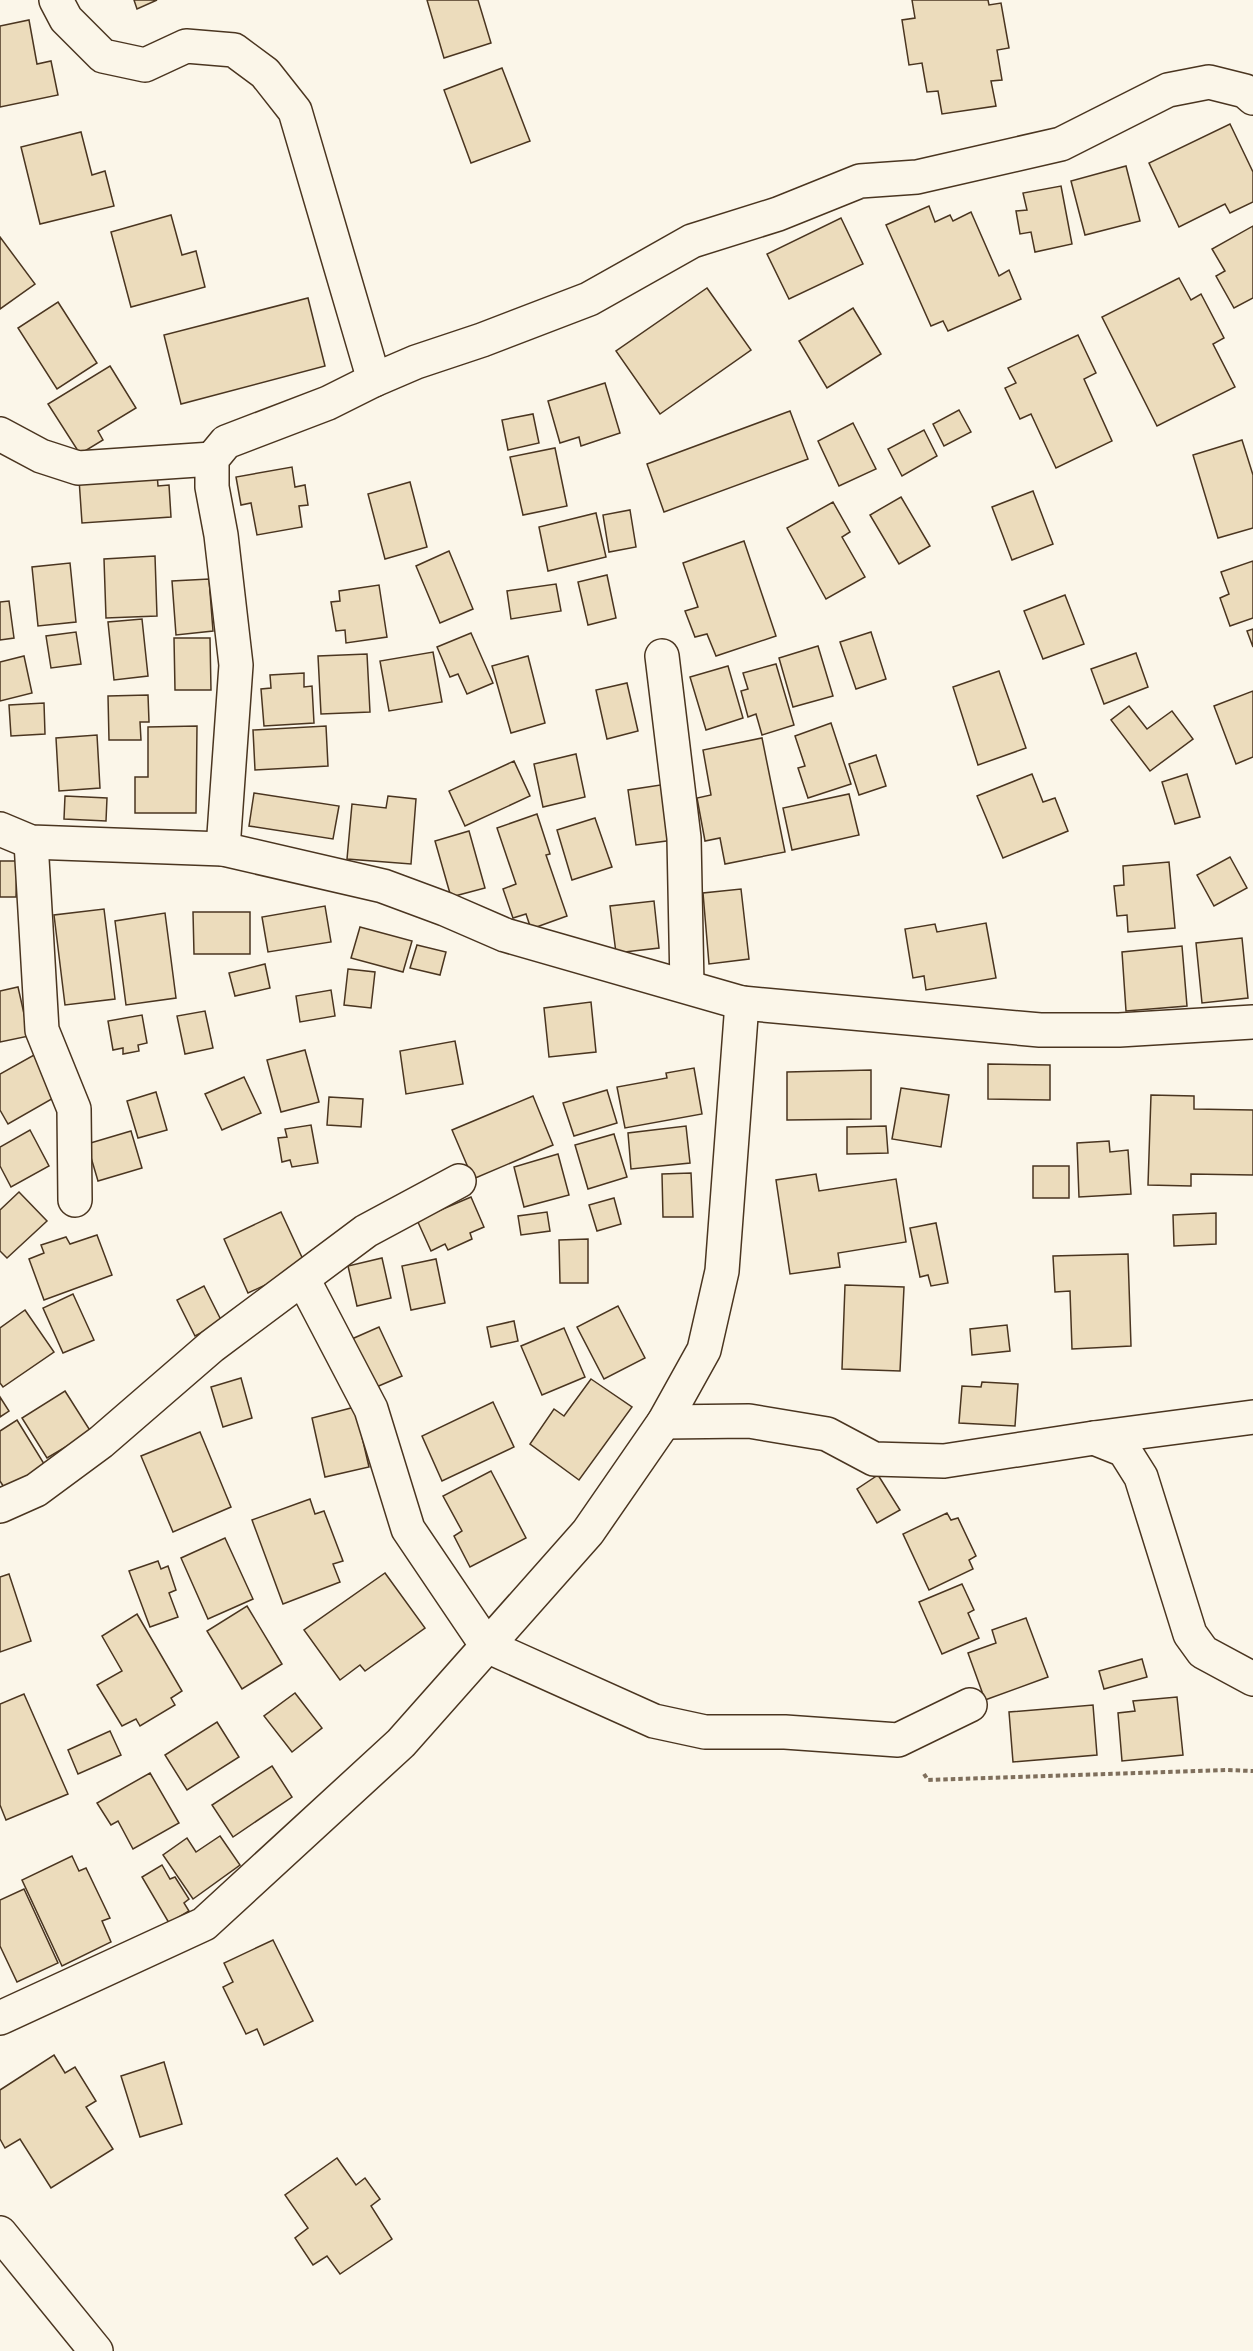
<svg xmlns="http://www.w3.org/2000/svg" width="1253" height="2351" viewBox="0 0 1253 2351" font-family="Manrope,sans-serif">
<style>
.building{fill:#ecdcbc;stroke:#4a3520;stroke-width:1.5}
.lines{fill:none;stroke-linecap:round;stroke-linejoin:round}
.minor-casing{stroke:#4a3520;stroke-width:36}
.path{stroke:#7f6f5c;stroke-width:4;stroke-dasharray:4.5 3;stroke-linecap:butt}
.minor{stroke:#fbf6e9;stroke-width:33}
</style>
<rect width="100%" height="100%" fill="#fbf6e9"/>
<g class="building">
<polygon points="134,0 157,0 137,9"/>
<polygon points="427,0 478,0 491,43 444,58"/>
<polygon points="912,0 988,0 989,5 1001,3 1009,48 997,50 1002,80 991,81 996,106 942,114 938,91 927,92 922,63 909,65 902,20 915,18"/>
<polygon points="29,20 37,64 51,61 58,95 0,107 0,26"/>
<polygon points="502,68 530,141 471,163 444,90"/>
<polygon points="1230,124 1253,172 1253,202 1230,213 1225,204 1179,227 1149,163"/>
<polygon points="81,132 92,175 105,171 114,206 40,224 21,147"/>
<polygon points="1126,166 1140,221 1085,235 1071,181"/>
<polygon points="1061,186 1072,244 1035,252 1031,232 1020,234 1016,211 1027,210 1023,193"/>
<polygon points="929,206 935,222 950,215 953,221 971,212 999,276 1009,270 1021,299 948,331 943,321 931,326 886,225"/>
<polygon points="171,215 182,255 196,251 205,287 131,307 111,232"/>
<polygon points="841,218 863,264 789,299 767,254"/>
<polygon points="1253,226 1253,298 1234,308 1216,276 1225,271 1212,249"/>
<polygon points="0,237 35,284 0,309"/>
<polygon points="1179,278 1191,300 1201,294 1224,338 1213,344 1235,387 1157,426 1102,317"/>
<polygon points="707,288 751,350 660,414 616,351"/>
<polygon points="308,298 325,366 181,404 164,335"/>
<polygon points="58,302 97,363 57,389 18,328"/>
<polygon points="853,308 881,354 827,388 799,341"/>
<polygon points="1078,335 1096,373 1084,379 1112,441 1056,468 1031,414 1020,419 1005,388 1016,383 1008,368"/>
<polygon points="110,366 136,408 98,431 103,440 80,454 48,404"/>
<polygon points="605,383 620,433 581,446 579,437 560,443 548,401"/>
<polygon points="959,410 971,432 944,446 933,424"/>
<polygon points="790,411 808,459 664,512 647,464"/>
<polygon points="533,414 539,443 508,450 502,420"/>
<polygon points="853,423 876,469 839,486 818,441"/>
<polygon points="924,430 937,456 902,476 888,449"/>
<polygon points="1242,440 1253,475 1253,528 1218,538 1193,455"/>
<polygon points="555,448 567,506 523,515 510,457"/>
<polygon points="292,467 295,487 305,485 308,505 299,506 302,527 257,535 251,503 241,505 236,477"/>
<polygon points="157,473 158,486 169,485 171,517 82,523 79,479"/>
<polygon points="410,482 427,547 385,559 368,494"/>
<polygon points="1033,491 1053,544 1012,560 992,507"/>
<polygon points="901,497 930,546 899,564 870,515"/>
<polygon points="833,502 850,532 842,537 865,577 826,599 787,528"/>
<polygon points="630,510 636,547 609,552 603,515"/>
<polygon points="596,513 606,557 548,571 539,527"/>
<polygon points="744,541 776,636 716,656 707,634 695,637 685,611 698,607 683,563"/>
<polygon points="449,551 473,609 440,623 416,566"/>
<polygon points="155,556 157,616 106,618 104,559"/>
<polygon points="1253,561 1253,618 1230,626 1220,598 1229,594 1221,572"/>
<polygon points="70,563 76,622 38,626 32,567"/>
<polygon points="607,575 616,618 588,625 578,582"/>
<polygon points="209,579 213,631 176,635 172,581"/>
<polygon points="556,584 561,611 511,619 507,591"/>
<polygon points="379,585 387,637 346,643 345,630 336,631 331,602 340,601 339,591"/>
<polygon points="1065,595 1084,644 1043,659 1024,611"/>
<polygon points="9,601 14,638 0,640 0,602"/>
<polygon points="142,619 148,676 114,680 108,622"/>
<polygon points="1253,629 1253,647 1247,631"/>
<polygon points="76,632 81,664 51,668 46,636"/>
<polygon points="871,632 886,679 856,689 840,642"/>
<polygon points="471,633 493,683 467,694 458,674 450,677 437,647"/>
<polygon points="174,638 210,638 211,690 175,690"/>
<polygon points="818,646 833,696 793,707 779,658"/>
<polygon points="433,652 442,702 389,711 380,661"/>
<polygon points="1136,653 1148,687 1104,704 1091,669"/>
<polygon points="367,654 370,712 321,714 318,656"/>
<polygon points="24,656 32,693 0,701 0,662"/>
<polygon points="528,656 545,723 511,733 492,666"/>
<polygon points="776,664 794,725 762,735 756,714 748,717 741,691 748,689 743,673"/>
<polygon points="728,666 743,718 706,730 690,677"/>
<polygon points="999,671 1026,748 978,765 953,687"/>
<polygon points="304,673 304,687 312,686 314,723 264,726 261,689 271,688 270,675"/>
<polygon points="627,683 638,731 607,739 596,690"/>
<polygon points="1253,691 1253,757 1236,764 1214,706"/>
<polygon points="148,695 149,722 140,722 141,740 109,740 108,696"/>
<polygon points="44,703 45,734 11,736 9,705"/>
<polygon points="1129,706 1147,729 1172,711 1193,739 1150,771 1111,720"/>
<polygon points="831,723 851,784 808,798 798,768 805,766 795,736"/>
<polygon points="197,726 196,813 135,813 135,777 148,777 148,727"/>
<polygon points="326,726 328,766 255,770 253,730"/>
<polygon points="97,735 100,788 59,791 56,738"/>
<polygon points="762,738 785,852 725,864 720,838 705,841 697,798 711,795 703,750"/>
<polygon points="576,754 585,797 543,807 534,764"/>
<polygon points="876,755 886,786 859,795 849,764"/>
<polygon points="514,761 530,796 465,826 449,791"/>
<polygon points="1032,774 1043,802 1055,798 1068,831 1003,858 977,796"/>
<polygon points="1187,774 1200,817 1175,824 1162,782"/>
<polygon points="667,784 674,840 636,845 628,790"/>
<polygon points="254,793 339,806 333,839 249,826"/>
<polygon points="849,794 859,835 792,850 783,808"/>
<polygon points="65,796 107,798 106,821 64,819"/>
<polygon points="388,796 416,799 411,864 347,859 352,804 386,808"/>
<polygon points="537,814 550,854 546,855 567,916 531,929 526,914 513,918 503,889 516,884 497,828"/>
<polygon points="595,818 612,867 572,880 557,830"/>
<polygon points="469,831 485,888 451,897 435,841"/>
<polygon points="1230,857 1247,888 1214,906 1197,875"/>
<polygon points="0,861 17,861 16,897 0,897"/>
<polygon points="1169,862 1175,928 1128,932 1127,915 1117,916 1114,886 1124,885 1123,866"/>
<polygon points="741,889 749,959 709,964 703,893"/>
<polygon points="654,901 659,948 616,953 610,906"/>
<polygon points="325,906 331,942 268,952 262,917"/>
<polygon points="104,909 115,999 65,1005 54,915"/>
<polygon points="193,912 250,912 250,954 194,954"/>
<polygon points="165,913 176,998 126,1005 115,921"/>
<polygon points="986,923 996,978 926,990 924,976 913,978 905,929 935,924 937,932"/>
<polygon points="360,927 412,941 403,972 351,958"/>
<polygon points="1242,938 1248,998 1202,1003 1196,943"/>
<polygon points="417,945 446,952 440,975 410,968"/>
<polygon points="1182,946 1187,1006 1126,1011 1122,952"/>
<polygon points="265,964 270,988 235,996 229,973"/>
<polygon points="348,969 375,972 371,1008 344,1005"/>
<polygon points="18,987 29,1036 0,1042 0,991"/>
<polygon points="331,990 335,1016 300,1022 296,996"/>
<polygon points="591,1002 596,1052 549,1057 544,1008"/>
<polygon points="205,1011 213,1048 185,1054 177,1016"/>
<polygon points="142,1015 147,1043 138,1045 139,1051 123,1054 123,1048 113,1050 108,1021"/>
<polygon points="455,1041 463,1084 406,1094 400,1051"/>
<polygon points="305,1050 319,1102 281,1112 267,1060"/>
<polygon points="34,1055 57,1096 8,1124 0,1110 0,1074"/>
<polygon points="988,1064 1050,1065 1050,1100 988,1099"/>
<polygon points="694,1068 702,1114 625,1128 617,1087 667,1078 666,1073"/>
<polygon points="871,1070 871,1119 787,1120 787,1072"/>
<polygon points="244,1077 261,1113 222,1130 205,1094"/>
<polygon points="901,1088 949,1095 941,1147 892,1139"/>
<polygon points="607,1090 617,1123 574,1136 563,1103"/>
<polygon points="156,1092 167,1130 138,1138 127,1101"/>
<polygon points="1151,1095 1194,1096 1194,1109 1253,1110 1253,1175 1191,1174 1191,1186 1148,1185"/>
<polygon points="533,1096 553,1145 473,1179 452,1130"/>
<polygon points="329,1097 363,1099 361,1127 327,1125"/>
<polygon points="311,1125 318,1163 292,1167 290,1160 282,1162 278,1138 287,1137 285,1129"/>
<polygon points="686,1126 690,1163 631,1169 628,1133"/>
<polygon points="886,1126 888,1153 847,1154 847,1127"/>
<polygon points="30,1130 49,1166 11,1187 0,1166 0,1147"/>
<polygon points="131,1131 142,1168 98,1181 87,1144"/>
<polygon points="614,1134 627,1177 588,1189 575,1145"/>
<polygon points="1109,1141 1110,1152 1128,1150 1131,1194 1079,1197 1077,1143"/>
<polygon points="558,1154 569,1195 524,1207 514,1167"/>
<rect x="1033" y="1166" width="36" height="32"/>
<polygon points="691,1173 693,1217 663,1217 662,1174"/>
<polygon points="816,1174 819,1191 896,1179 906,1242 838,1253 840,1267 790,1274 776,1180"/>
<polygon points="19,1192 47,1221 7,1258 0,1251 0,1210"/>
<polygon points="471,1197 484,1227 470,1233 472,1239 448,1250 445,1244 431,1251 417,1220"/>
<polygon points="614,1198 621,1224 597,1231 589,1205"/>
<polygon points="281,1212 306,1266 248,1293 224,1239"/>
<polygon points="547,1212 550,1231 521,1235 518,1216"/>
<polygon points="1216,1213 1216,1244 1174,1246 1173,1215"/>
<polygon points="936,1223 948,1283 931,1286 928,1275 920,1277 910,1228"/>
<polygon points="97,1235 112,1275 44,1300 29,1259 44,1253 41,1245 66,1237 70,1244"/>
<polygon points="588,1239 588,1283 560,1283 559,1240"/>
<polygon points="1128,1254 1131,1346 1072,1349 1070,1291 1055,1292 1053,1256"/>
<polygon points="382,1258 391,1298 357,1306 348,1266"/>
<polygon points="436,1259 445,1303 411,1310 402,1266"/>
<polygon points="845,1285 904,1287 900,1371 842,1369"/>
<polygon points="204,1286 222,1322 195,1336 177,1300"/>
<polygon points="73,1294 94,1340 63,1353 43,1308"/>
<polygon points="618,1306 645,1358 604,1379 577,1327"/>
<polygon points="25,1310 54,1352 3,1387 0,1383 0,1328"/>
<polygon points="514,1321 518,1341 491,1347 487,1327"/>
<polygon points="1007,1325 1010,1351 972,1355 970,1329"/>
<polygon points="379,1327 402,1376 367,1391 345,1342"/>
<polygon points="564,1328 585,1377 542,1395 521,1346"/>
<polygon points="241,1378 252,1418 223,1427 211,1387"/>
<polygon points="591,1379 632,1407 579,1480 530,1444 554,1409 564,1416"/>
<polygon points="982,1382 1018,1384 1015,1426 959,1423 962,1386 981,1387"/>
<polygon points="65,1391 91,1432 47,1458 22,1418"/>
<polygon points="0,1397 9,1411 0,1417"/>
<polygon points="493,1402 514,1447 442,1481 422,1436"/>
<polygon points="355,1407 369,1467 325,1477 312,1418"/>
<polygon points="17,1420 46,1467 7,1492 0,1481 0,1431"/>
<polygon points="200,1432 231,1507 173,1532 141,1456"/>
<polygon points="491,1471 526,1538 470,1567 454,1536 462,1531 443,1496"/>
<polygon points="878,1475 900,1510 877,1523 857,1489"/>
<polygon points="310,1499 315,1514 324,1511 343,1561 333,1564 340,1582 283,1604 252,1520"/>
<polygon points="947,1513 951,1520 958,1518 976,1556 969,1560 973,1569 929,1590 903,1534"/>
<polygon points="225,1538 253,1599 208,1619 181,1558"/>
<polygon points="158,1561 161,1569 168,1566 176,1590 169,1593 178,1617 150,1627 129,1571"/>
<polygon points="385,1573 425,1628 365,1671 360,1665 340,1680 304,1630"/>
<polygon points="9,1574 31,1641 0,1652 0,1577"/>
<polygon points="962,1584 974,1610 968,1613 979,1638 942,1654 919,1602"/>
<polygon points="247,1606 282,1664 242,1689 207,1631"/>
<polygon points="137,1614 182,1691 171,1698 175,1705 140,1726 136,1719 122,1726 97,1685 122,1671 102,1636"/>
<polygon points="1026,1618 1048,1677 985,1700 968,1653 996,1643 992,1630"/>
<polygon points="1142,1659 1147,1677 1104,1689 1099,1671"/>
<polygon points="295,1693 322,1728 292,1752 264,1716"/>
<polygon points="24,1694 68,1794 6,1820 0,1805 0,1704"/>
<polygon points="1177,1697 1183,1755 1122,1761 1118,1713 1135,1711 1133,1701"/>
<polygon points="1093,1705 1097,1755 1013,1762 1009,1712"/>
<polygon points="217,1722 239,1757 187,1790 165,1755"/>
<polygon points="110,1731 121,1755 78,1774 68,1750"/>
<polygon points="272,1766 292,1797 233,1837 212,1805"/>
<polygon points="150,1773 179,1823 133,1849 118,1821 111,1825 97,1803"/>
<polygon points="220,1836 240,1865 193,1899 163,1855 187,1838 196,1852"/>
<polygon points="72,1856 79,1871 86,1868 110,1918 102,1921 111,1942 62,1966 22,1880"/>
<polygon points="162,1865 170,1879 175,1877 189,1899 184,1903 189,1911 169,1923 142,1877"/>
<polygon points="24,1889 58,1963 17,1982 0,1946 0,1900"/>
<polygon points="273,1940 313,2021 264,2045 257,2029 246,2034 223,1987 233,1982 224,1963"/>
<polygon points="54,2055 65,2073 75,2067 96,2101 86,2107 113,2149 51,2188 20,2139 5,2148 0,2139 0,2090"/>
<polygon points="164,2062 182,2124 140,2137 121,2076"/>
<polygon points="337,2158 356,2185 365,2178 380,2199 371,2206 392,2239 340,2274 327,2256 313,2265 295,2238 308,2228 285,2195"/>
</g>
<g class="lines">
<defs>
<g id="minor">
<polyline points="56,0 66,19 103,56 145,65 186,46 234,50 265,73 295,111 374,380"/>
<polyline points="0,434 41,456 78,468 212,459"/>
<polyline points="662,656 684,838 687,986"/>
<polyline points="0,829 31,842 223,849 383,886 445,909 505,935 742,1003 1040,1030 1119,1030 1253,1022"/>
<polyline points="31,842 42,1030 74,1109 75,1200"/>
<polyline points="223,849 236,665 221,535 212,487 212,459 226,442 328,403 374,380 416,362 482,340 589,299 692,241 778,214 860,181 917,177 1061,144 1168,90 1209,82 1245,91 1253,98"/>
<polyline points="303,1279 371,1409 408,1529 487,1646 654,1721 705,1732 785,1732 898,1740 970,1705"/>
<polyline points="664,1422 749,1421 827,1434 874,1459 944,1461 1094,1438 1124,1450 1141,1477 1190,1634 1203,1652 1253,1679"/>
<polyline points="1094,1438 1253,1417"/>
<polyline points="0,1506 36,1490 101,1442 212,1346 366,1231 459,1181"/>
<polyline points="0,2018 204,1924 401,1743 588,1532 664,1422 704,1350 722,1271 742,1003"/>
<polyline points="0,2233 96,2351"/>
</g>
</defs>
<use href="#minor" class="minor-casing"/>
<polyline class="path" points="924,1774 928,1780 1226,1770 1253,1771"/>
<use href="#minor" class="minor"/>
</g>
</svg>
